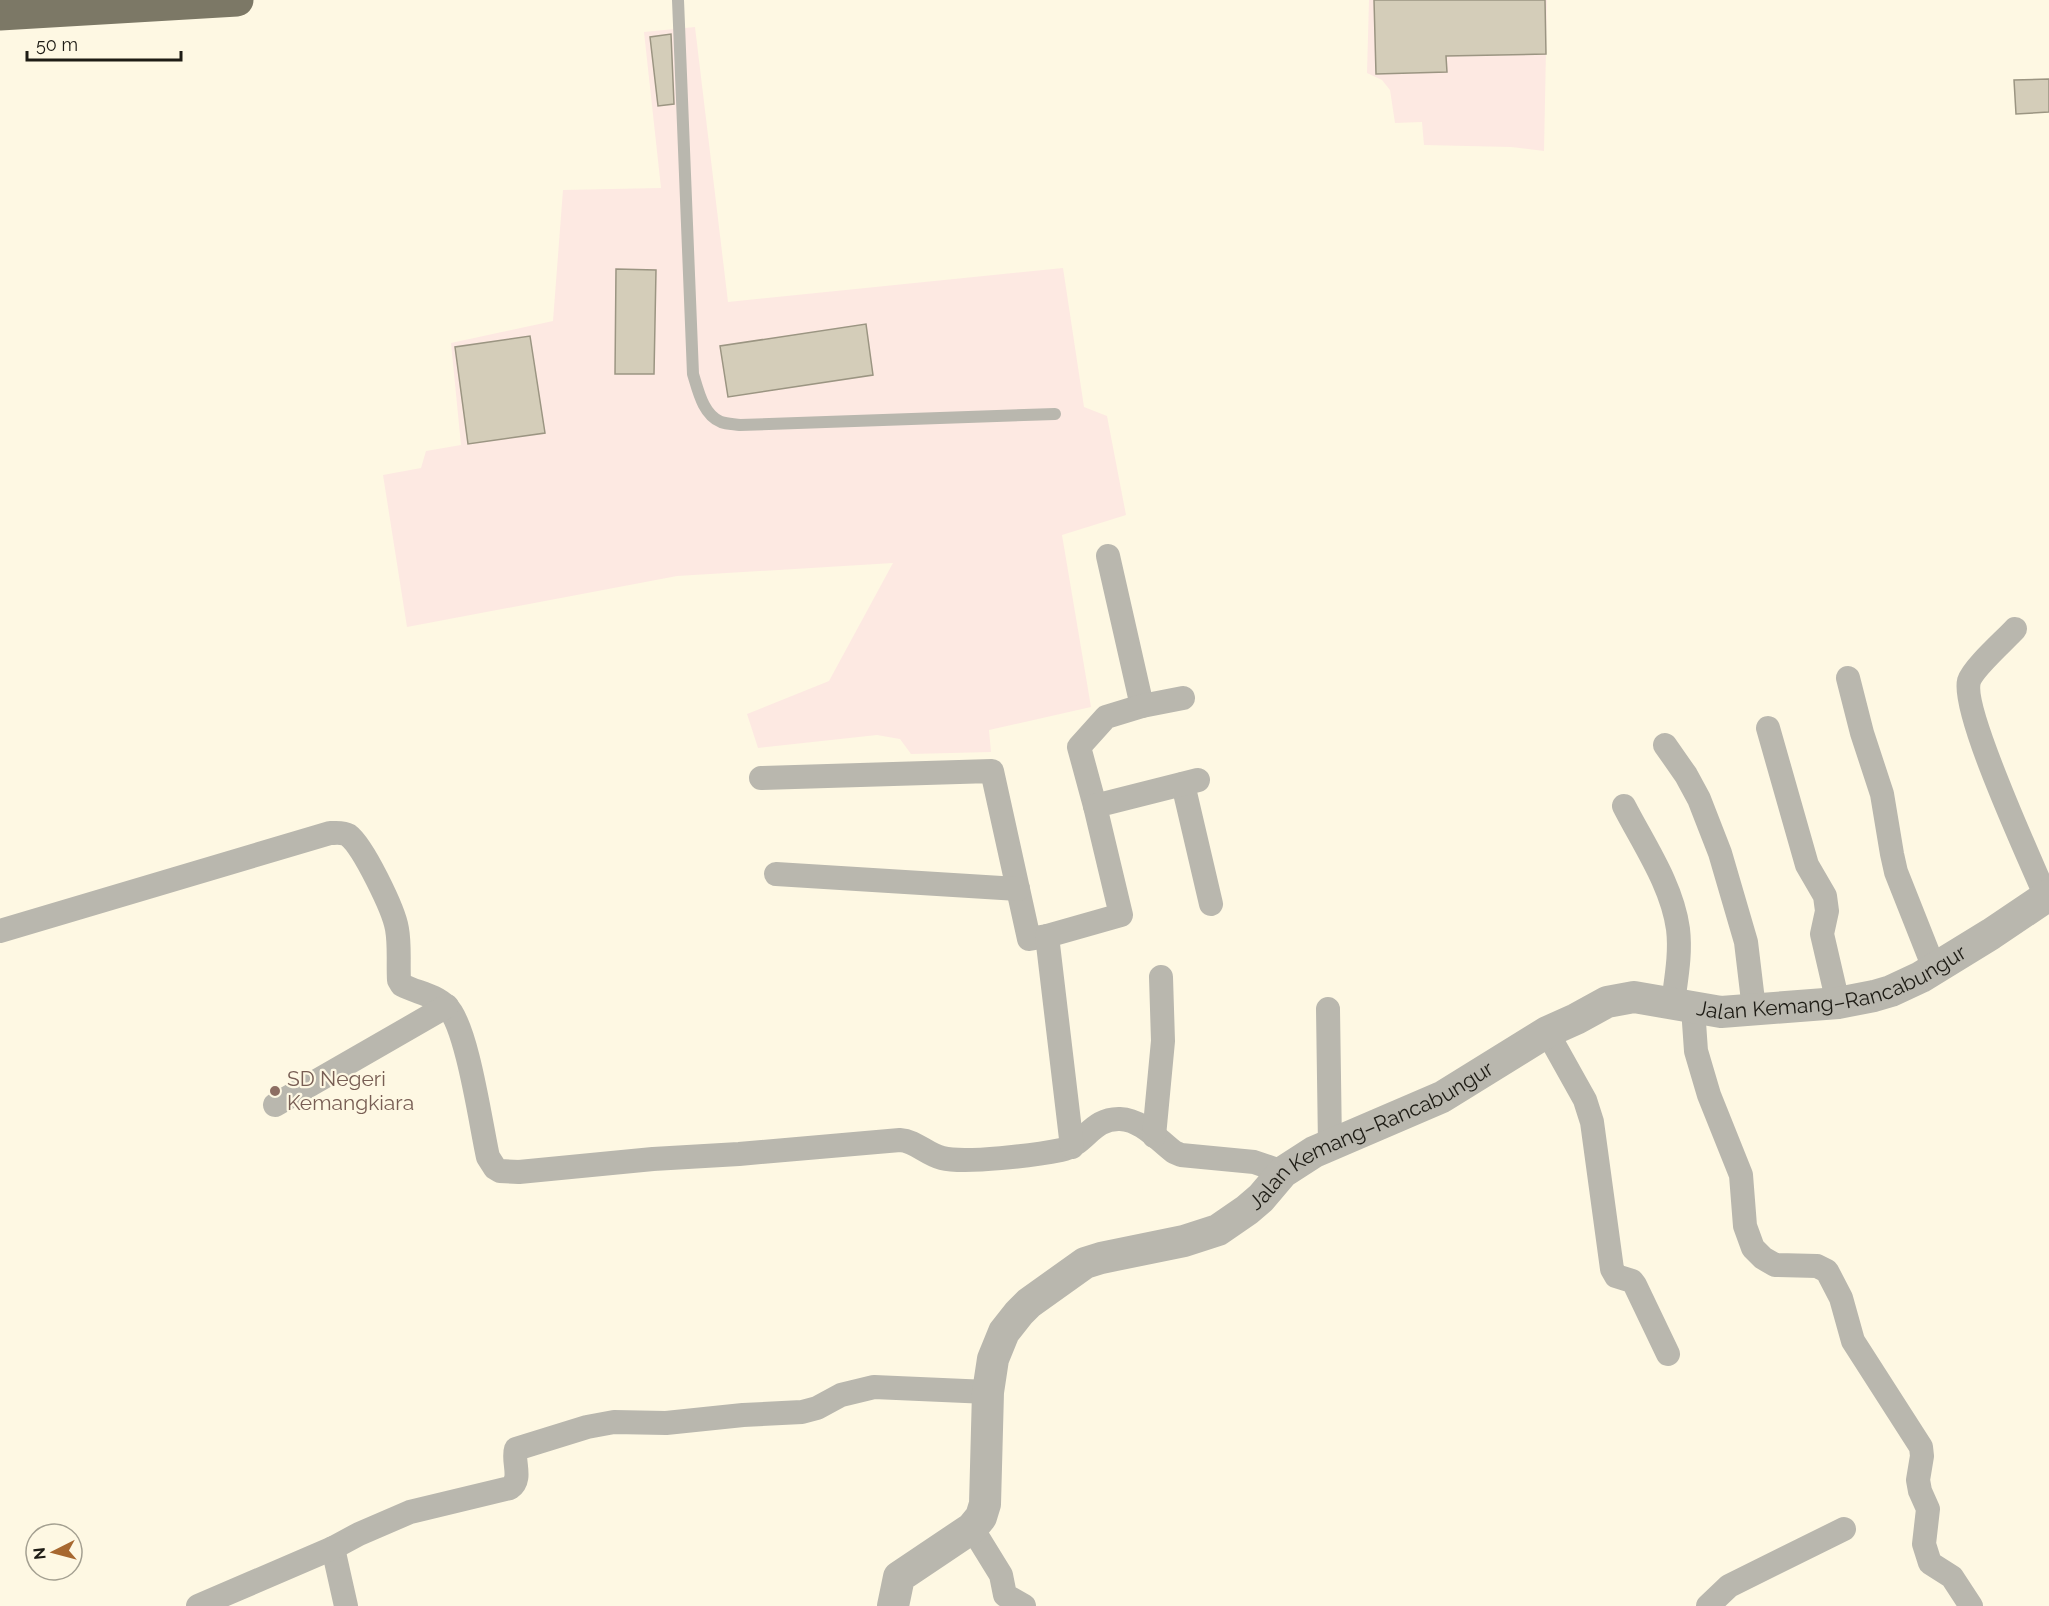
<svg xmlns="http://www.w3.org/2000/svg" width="2049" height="1606" viewBox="0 0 2049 1606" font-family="Raleway,sans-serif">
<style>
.industrial{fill:#fde9e2}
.building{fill:#d4cdb9;stroke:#9b9582;stroke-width:1.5}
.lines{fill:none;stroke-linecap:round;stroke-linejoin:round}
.service{stroke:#b9b7ae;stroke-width:12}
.minor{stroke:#b9b7ae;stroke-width:24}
.tertiary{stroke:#b9b7ae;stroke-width:32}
.trunk{stroke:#7c7866;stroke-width:33}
.education-dot{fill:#8d6e63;stroke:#fef8e3;stroke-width:2}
.labels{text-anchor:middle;stroke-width:4.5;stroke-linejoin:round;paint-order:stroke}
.street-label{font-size:21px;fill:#1e1c15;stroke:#fef8e3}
.education-label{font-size:21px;fill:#785e54;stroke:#fef8e3;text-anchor:start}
</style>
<rect width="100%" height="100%" fill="#fef8e3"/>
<g class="industrial">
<polygon points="1369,0 1547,0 1544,151 1511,147 1424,145 1422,122 1395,123 1390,90 1382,80 1367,73"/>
<polygon points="695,27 728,302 1063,268 1084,407 1107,416 1126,515 1062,535 1091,707 989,730 991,752 911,754 900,739 877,735 758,748 747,714 829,681 893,563 677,576 407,627 383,475 421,468 426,451 461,445 451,343 553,321 563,190 661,188 644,32"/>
</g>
<g class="building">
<polygon points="1374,0 1545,0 1546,54 1446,56 1447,72 1376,74"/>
<polygon points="671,34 674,104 658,106 650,37"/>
<polygon points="2049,79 2049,112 2016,114 2014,80"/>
<polygon points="616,269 656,270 654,374 615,374"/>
<polygon points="866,324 873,375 728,397 720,346"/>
<polygon points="530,336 545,433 468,444 455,347"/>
</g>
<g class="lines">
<path class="service" d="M678 0 693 374C698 390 703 415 721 422 727 424 734 424 740 425L1055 414"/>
<g class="minor">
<polyline points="1108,556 1142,706"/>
<path d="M2015 629C2005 640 1973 668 1969 681 1961 711 2031 861 2046 897"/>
<polyline points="1848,678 1862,733 1882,794 1892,854 1896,872 1934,968"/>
<polyline points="1768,728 1807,865 1825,896 1827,911 1822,934 1838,1003"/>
<polyline points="1665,745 1686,775 1699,799 1720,853 1746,942 1754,1009"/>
<polyline points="761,778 992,771 1029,939 1047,936"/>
<polyline points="1183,784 1211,904"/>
<polyline points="1095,806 1079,747 1106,717 1142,706 1183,698"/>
<path d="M1624 806C1644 845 1672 885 1678 929 1681 954 1676 979 1673 1003"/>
<polyline points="776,874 1018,889"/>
<path d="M0 931 330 833C336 833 343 832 348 835 363 846 394 910 397 929 400 946 398 963 399 980L402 985C417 993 434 994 447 1007 467 1025 481 1126 488 1157L495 1168 500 1171 519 1172 653 1159 739 1154 900 1140C916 1141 926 1154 942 1158 965 1164 1036 1155 1061 1150 1086 1145 1091 1118 1120 1119 1142 1120 1157 1139 1174 1152L1181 1155 1254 1162 1283 1172"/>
<polyline points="1693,1008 1696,1051 1709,1095 1741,1175 1745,1226 1753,1248 1763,1258 1775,1265 1817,1266 1827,1271 1841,1298 1853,1341 1921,1447 1922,1456 1918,1480 1920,1491 1928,1509 1924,1544 1930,1563 1952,1577 1971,1606"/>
<polyline points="1328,1009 1330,1145"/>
<polyline points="1547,1032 1585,1100 1592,1122 1612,1269 1616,1276 1632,1281 1635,1285 1668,1354"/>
<polyline points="275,1105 447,1006"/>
<polyline points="1154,1136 1163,1041 1161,977"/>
<polyline points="1072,1147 1047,936 1121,915 1095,806 1198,780"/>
<polyline points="972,1528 1001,1575 1005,1595 1024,1606"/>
<polyline points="333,1548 346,1606"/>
<path d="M198 1606 333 1548 359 1534 410 1512 510 1488C523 1479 512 1461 516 1449L587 1427 614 1422 666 1423 743 1415 802 1412 817 1408 841 1395 874 1387 988 1392"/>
<polyline points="1708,1606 1729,1586 1844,1529"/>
</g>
<path class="tertiary" id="s1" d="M893 1606 899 1577 972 1528 981 1517 985 1504 988 1392 993 1359 1004 1332 1019 1313 1029 1303 1085 1263 1101 1258 1184 1241 1218 1230 1247 1210 1261 1198 1283 1172 1314 1152 1442 1097 1547 1032 1576 1019 1607 1002 1634 997 1721 1012 1838 1003 1874 996 1891 991 1921 977 1991 934 2049 895"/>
<polyline class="trunk" points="0,14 237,0"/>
</g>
<circle class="education-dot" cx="275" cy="1091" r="6"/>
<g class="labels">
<g class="street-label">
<text dy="7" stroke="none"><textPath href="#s1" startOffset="1250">Jalan Kemang–Rancabungur</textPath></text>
<text dy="7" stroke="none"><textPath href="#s1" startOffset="746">Jalan Kemang–Rancabungur</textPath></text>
</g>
<g class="education-label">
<text x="287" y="1086">SD Negeri<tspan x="287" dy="24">Kemangkiara</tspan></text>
</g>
</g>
<g transform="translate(54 1552) rotate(264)"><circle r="28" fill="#fef8e3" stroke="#a4a091" stroke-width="1.5"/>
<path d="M0-4.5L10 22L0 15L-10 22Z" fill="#a76830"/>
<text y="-9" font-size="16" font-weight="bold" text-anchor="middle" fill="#1e1c15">N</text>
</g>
<path d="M27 51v9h154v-9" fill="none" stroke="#1e1c15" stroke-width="3"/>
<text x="36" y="51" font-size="18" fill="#1e1c15" stroke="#fef8e3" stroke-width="4.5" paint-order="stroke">50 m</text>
</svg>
